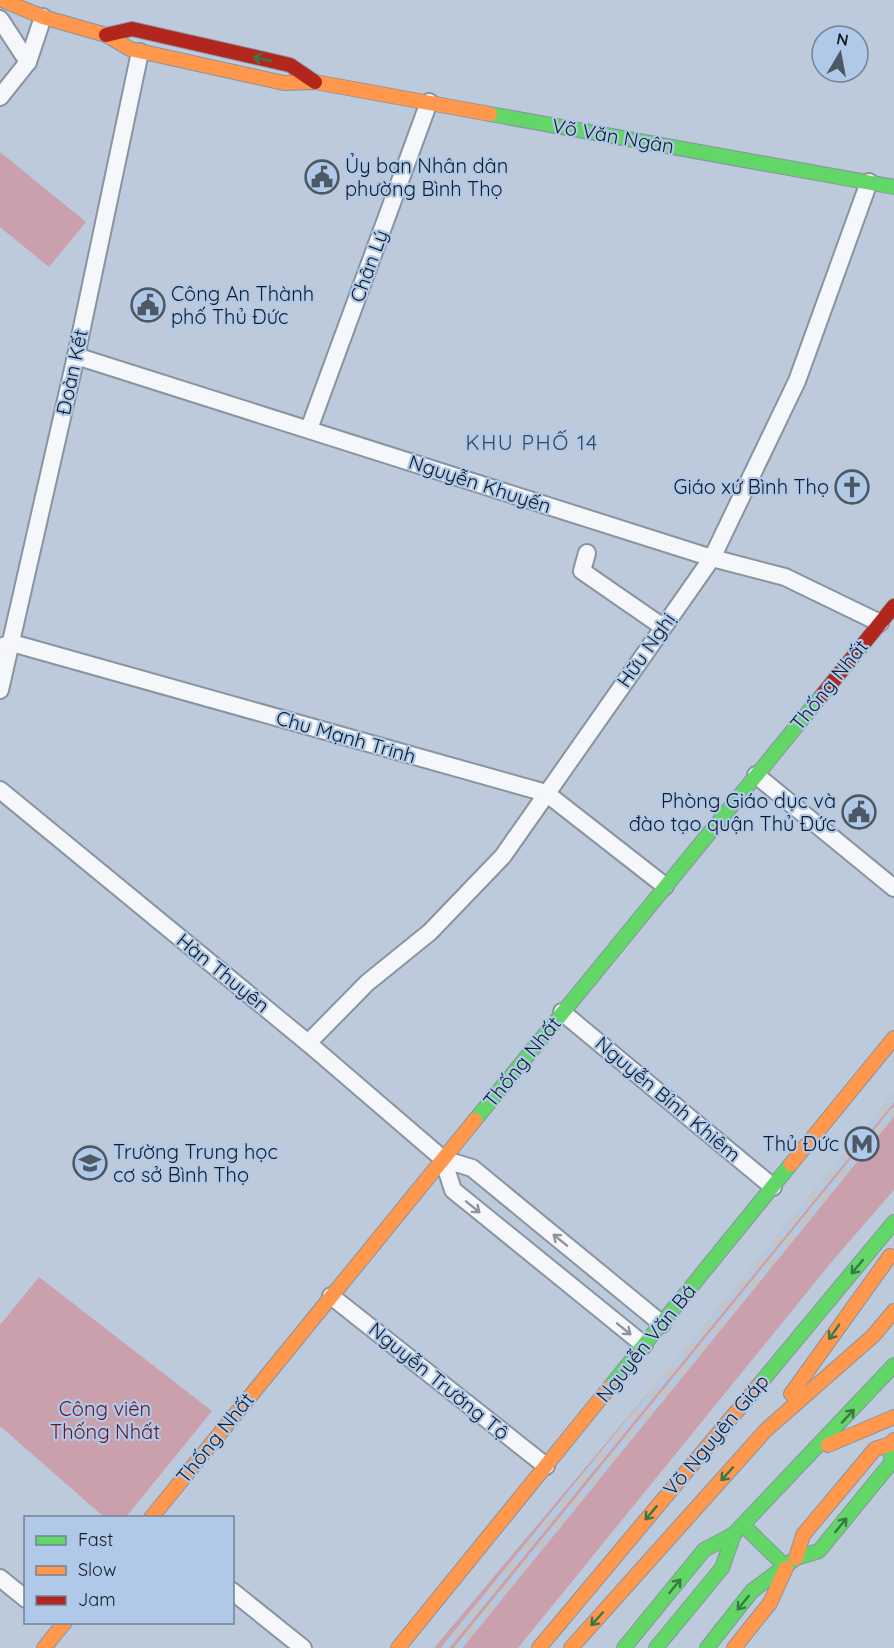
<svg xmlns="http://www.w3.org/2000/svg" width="894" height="1648" viewBox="0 0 894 1648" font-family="Quicksand,sans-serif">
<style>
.green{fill:#caa0ac}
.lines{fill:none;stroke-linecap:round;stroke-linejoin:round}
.street-casing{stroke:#8994a0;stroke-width:20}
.fast-casing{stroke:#8994a0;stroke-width:16}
.slow-casing{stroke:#8994a0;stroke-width:16}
.jam-casing{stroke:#8994a0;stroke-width:16}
.street{stroke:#f5f7fa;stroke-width:16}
.fast{stroke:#63d668;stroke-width:14}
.slow{stroke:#ff974d;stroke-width:14}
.jam{stroke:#b3261e;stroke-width:14}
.rail-casing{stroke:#c1c5ca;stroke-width:7}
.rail{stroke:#b0c9e8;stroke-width:4.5;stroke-dasharray:14;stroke-linecap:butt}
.oneway{stroke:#3a7846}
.oneway2{stroke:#8e949a}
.labels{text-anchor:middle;stroke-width:4.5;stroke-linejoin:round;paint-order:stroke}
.street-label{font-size:20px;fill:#111a25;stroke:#b0c9e8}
.poi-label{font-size:20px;fill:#111a25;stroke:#b0c9e8;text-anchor:start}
.park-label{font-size:20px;fill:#651425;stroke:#b0c9e8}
.neighbourhood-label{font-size:21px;letter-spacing:1.5px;fill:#324761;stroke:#b0c9e8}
</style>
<rect width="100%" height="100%" fill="#bdcadb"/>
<g class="green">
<polygon points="0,152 86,222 49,267 0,227"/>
<polygon points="894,1100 894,1190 834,1259 518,1648 434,1648"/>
<polygon points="39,1277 212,1411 126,1517 104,1517 0,1426 0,1325"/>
</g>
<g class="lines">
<defs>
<g id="street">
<polyline points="0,19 28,62"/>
<polyline points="0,97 28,62 43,17"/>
<polyline points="76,356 712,558 785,577 880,623"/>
<polyline points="309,429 429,102"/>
<polyline points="587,553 582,571 663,627"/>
<polyline points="0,647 12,643 546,793 665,886"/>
<polyline points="0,690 76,356 140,52"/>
<polyline points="756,775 894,888"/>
<polyline points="0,790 308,1043 443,1159 472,1168 662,1324"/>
<polyline points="562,1012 773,1187"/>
<polyline points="308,1043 367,983 430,932 503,856 712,558 797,381 869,182"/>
<polyline points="443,1159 453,1190 644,1345"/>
<polyline points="331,1296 546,1466"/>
<polyline points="0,1578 26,1599"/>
<polyline points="232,1591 303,1648"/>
</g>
<g id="fast">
<polyline points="490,114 894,187"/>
<polyline points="475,1120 822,695"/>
<polyline points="758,1386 894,1222"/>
<polyline points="609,1388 791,1164"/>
<polyline points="743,1525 786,1567"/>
<polyline points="624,1648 704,1550 734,1534 894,1365"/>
<polyline points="656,1648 722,1568 734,1534"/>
<polyline points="707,1648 752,1591 796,1558 819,1551 891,1463 891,1444"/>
</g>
<g id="slow">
<polyline points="2,0 43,17 106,35 130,49 284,83 315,82 490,114"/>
<polyline points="791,1164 894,1038"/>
<polyline points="791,1394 890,1256"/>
<polyline points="828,1445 894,1417"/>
<polyline points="151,1518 475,1120"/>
<polyline points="796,1558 803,1535 875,1449 891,1444 894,1440"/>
<polyline points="44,1648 65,1622"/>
<polyline points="398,1648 609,1388"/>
<polyline points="539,1648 758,1386"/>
<polyline points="571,1648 766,1430 873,1336 894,1311"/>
<polyline points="734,1648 770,1603 786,1568"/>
</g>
<g id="jam">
<polyline points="106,35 132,29 290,65 315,82"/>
<polyline points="822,695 894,606"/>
</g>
</defs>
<use href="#street" class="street-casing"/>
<use href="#fast" class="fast-casing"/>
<use href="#slow" class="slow-casing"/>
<use href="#jam" class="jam-casing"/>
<use href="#street" class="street"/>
<use href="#fast" class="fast"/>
<use href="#slow" class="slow"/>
<use href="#jam" class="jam"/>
<defs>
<g id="rail">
<polyline points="445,1648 894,1097"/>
<polyline points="458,1648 894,1111"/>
</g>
</defs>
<use href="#rail" class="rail-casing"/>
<use href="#rail" class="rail"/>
</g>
<defs><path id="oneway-shaft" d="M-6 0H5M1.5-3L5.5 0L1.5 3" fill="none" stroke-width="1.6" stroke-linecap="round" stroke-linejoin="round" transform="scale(1.5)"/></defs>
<g class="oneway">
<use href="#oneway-shaft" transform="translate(262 59) rotate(-167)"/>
<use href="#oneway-shaft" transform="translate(857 1267) rotate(130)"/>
<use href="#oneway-shaft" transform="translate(834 1332) rotate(125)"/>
<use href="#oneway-shaft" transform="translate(848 1416) rotate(-47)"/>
<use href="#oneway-shaft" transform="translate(727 1474) rotate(132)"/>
<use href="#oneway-shaft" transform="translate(651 1513) rotate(130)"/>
<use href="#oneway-shaft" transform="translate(841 1525) rotate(-51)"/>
<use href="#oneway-shaft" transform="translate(675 1586) rotate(-51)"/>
<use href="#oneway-shaft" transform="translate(743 1603) rotate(129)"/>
<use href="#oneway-shaft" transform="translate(597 1619) rotate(132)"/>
</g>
<g class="oneway2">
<use href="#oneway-shaft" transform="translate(473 1207) rotate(39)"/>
<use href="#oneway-shaft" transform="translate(560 1240) rotate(-141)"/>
<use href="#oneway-shaft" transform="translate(624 1329) rotate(39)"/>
</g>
<defs>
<symbol id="civic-ring" viewBox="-11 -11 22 22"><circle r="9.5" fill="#b0c9e8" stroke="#4d5865" stroke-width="1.5"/><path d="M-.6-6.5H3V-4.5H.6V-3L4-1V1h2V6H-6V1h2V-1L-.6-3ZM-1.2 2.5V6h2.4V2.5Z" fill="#4d5865"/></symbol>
<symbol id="church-ring" viewBox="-11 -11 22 22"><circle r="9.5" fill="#b0c9e8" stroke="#4d5865" stroke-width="1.5"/><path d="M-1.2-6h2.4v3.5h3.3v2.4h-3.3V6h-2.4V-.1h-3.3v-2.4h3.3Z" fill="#4d5865"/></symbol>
<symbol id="metro-ring" viewBox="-11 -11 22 22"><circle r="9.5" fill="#b0c9e8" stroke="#4d5865" stroke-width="1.5"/><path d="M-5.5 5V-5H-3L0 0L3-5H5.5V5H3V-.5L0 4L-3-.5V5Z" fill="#4d5865"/></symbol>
<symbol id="school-ring" viewBox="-11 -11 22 22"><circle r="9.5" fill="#b0c9e8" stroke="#4d5865" stroke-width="1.5"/><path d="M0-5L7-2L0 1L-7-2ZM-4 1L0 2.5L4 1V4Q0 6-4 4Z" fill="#4d5865"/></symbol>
</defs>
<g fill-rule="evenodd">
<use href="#civic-ring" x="303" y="158" width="38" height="38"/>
<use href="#civic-ring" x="129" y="286" width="38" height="38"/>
<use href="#church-ring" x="833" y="468" width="38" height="38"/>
<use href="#civic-ring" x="840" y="793" width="38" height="38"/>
<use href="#metro-ring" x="843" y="1125" width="38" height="38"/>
<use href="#school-ring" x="71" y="1144" width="38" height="38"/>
</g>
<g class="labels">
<g class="street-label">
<text transform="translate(613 136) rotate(10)" y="7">Võ Văn Ngân</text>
<text transform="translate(369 266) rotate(-70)" y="7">Chân Lý</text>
<text transform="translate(72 372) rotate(-78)" y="7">Đoàn Kết</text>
<text transform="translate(480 484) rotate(18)" y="7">Nguyễn Khuyến</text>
<text transform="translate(646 650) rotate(-55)" y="7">Hữu Nghị</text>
<text transform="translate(829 685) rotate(-51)" y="7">Thống Nhất</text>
<text transform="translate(346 737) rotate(16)" y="7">Chu Mạnh Trinh</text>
<text transform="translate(223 973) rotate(39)" y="7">Hàn Thuyên</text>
<text transform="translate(522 1062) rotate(-51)" y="7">Thống Nhất</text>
<text transform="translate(668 1099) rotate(40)" y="7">Nguyễn Bỉnh Khiêm</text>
<text transform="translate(646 1343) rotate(-51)" y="7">Nguyễn Văn Bá</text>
<text transform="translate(439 1381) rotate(39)" y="7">Nguyễn Trường Tộ</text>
<text transform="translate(716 1435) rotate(-50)" y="7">Võ Nguyên Giáp</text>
<text transform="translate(215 1438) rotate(-51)" y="7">Thống Nhất</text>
</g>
<g class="poi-label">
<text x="345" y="173">Ủy ban Nhân dân<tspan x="345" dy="23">phường Bình Thọ</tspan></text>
<text x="171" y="301">Công An Thành<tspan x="171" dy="23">phố Thủ Đức</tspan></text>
<text x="829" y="494" text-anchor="end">Giáo xứ Bình Thọ</text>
<text x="836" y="808" text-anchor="end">Phòng Giáo dục và<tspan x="836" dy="23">đào tạo quận Thủ Đức</tspan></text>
<text x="839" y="1151" text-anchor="end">Thủ Đức</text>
<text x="113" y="1159">Trường Trung học<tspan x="113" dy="23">cơ sở Bình Thọ</tspan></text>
</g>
<g class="park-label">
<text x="105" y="1416">Công viên<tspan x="105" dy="23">Thống Nhất</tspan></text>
</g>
<g class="neighbourhood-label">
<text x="532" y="450">KHU PHỐ 14</text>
</g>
</g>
<rect x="24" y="1516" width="210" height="108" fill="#b0c9e8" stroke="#70839a" stroke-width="1.5"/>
<rect x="36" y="1536" width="30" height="9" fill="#63d668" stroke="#70839a" stroke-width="1.5"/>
<text x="78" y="1546" font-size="18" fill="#111a25">Fast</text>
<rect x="36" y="1566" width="30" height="9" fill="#ff974d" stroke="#70839a" stroke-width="1.5"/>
<text x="78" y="1576" font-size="18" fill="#111a25">Slow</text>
<rect x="36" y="1596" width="30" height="9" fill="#b3261e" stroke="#70839a" stroke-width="1.5"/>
<text x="78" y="1606" font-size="18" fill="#111a25">Jam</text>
<g transform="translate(840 54) rotate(10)"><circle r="28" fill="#b0c9e8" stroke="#70839a" stroke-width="1.5"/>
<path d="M0-4.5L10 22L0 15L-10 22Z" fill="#4d5865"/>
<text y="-9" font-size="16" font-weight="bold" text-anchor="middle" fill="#111a25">N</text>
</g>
</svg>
